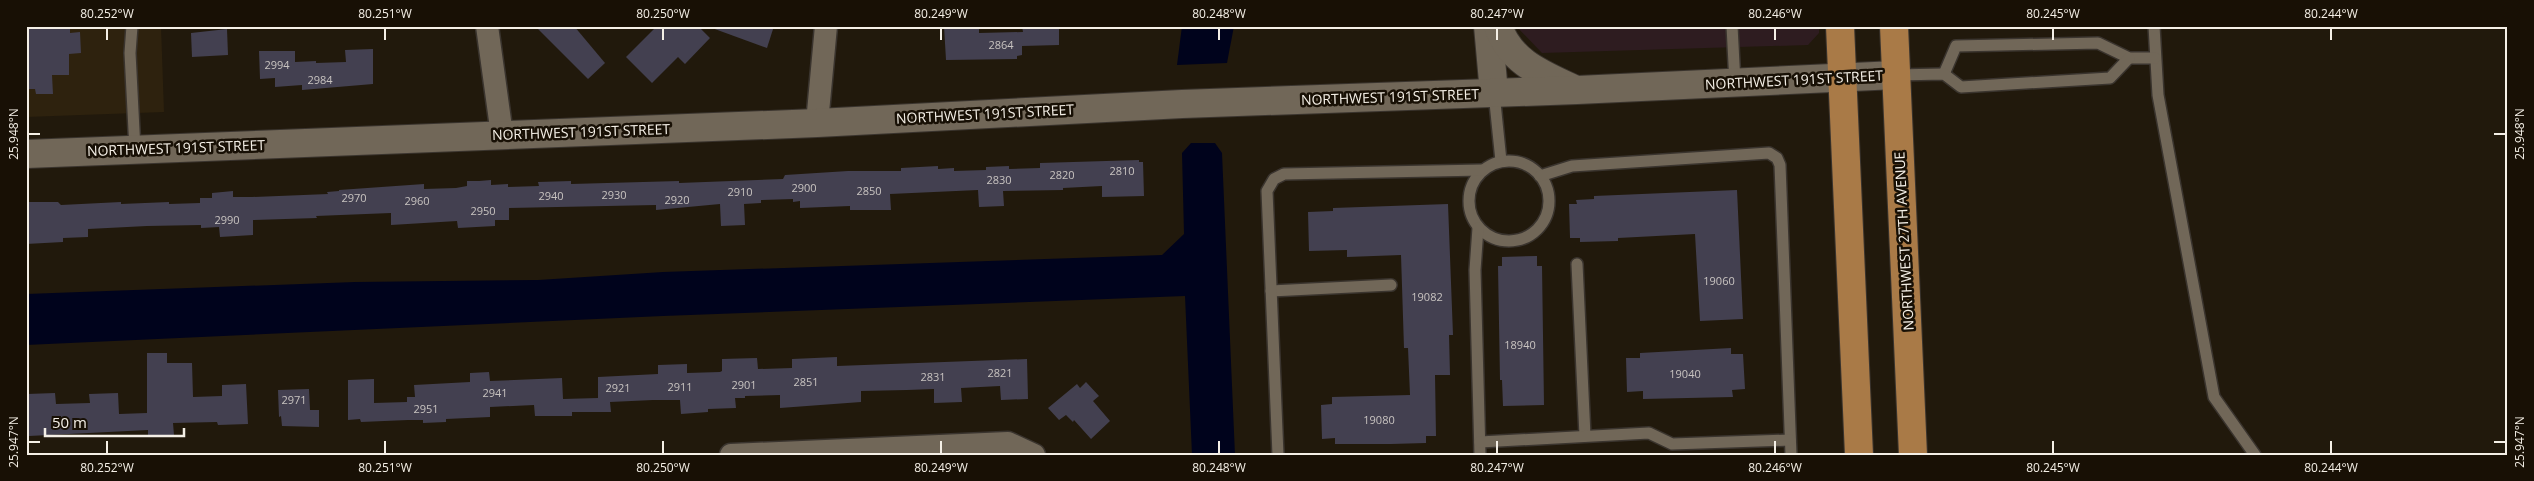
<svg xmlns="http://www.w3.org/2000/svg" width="2534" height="481" viewBox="0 0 2534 481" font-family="'Open Sans',sans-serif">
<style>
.commercial{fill:#2e1c20}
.built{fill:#2e220e}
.water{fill:#00031c}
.building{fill:#434050}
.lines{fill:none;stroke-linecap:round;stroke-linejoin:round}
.service-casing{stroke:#3a342e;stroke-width:14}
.minor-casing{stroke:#3a342e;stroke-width:25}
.tertiary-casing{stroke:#3a342e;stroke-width:30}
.primary-casing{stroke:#3a342e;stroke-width:30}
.service{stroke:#716758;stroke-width:11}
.minor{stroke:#716758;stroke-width:22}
.tertiary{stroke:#716758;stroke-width:28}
.primary{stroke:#a97a47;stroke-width:28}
.ticks{fill:none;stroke:#f4efe6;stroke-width:2}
.labels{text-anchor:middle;stroke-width:5;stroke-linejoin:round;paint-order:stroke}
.number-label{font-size:11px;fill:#c8c3c0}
.street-label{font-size:14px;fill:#f4efe6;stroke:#181005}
.neatline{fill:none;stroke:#f4efe6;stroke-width:2}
.ticks-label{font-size:12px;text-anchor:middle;fill:#f4efe6}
</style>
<rect width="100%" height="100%" fill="#21190c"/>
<polygon class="commercial" points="1516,26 1819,26 1819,33 1808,45 1542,53"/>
<polygon class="built" points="26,26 161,26 164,112 26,117"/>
<g class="water">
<polygon points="1182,26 1234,26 1227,63 1177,65"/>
<polygon points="1191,143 1215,143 1222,153 1235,455 1192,455 1185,296 663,316 26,345 26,294 355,282 538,280 663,272 1162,255 1184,234 1182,153"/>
</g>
<g class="building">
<polygon points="26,26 70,26 70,33 80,32 81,53 69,54 69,75 52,75 53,94 36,94 35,89 26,89"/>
<polygon points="535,26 574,26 605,63 588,79"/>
<polygon points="657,26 698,26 710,38 685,64 678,57 652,83 626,57"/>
<polygon points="712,26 774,26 767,48 712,28"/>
<polygon points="944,26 979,26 979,33 1023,32 1022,26 1059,26 1059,45 1022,46 1022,55 1017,56 1017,59 946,60"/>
<polygon points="227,29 228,55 192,57 191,33"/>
<polygon points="373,49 373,84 302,90 302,85 275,87 275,78 260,79 259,51 295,51 295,62 316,61 316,63 346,62 345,50"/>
<polygon points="1139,160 1139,162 1143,162 1144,196 1102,197 1102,186 1063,188 1063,190 1003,191 1004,206 979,207 978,190 890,194 891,210 850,210 850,206 800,208 800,201 793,202 793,199 761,200 761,203 744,204 745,225 721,226 720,204 656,210 656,205 509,208 509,220 495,220 495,226 458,228 457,221 391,225 391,213 316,216 317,218 253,220 253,235 220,237 219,227 201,228 201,225 147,226 88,229 88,237 63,238 63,242 26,244 26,202 58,202 61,205 121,202 121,204 169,202 169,204 200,203 200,198 212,198 212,193 233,191 233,197 252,197 328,194 327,192 339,191 339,190 424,184 424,189 456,188 467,186 467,181 479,181 491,180 491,185 508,184 508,187 539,186 538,182 571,181 571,184 679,181 679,183 783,179 785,175 848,171 901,171 901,168 938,166 938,169 954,168 954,171 986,170 986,167 1009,166 1009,169 1040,168 1040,163"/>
<polygon points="1737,190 1743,319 1700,321 1695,234 1618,238 1618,241 1580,242 1580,238 1570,238 1569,204 1577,204 1576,200 1594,199 1594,196"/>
<polygon points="1448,204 1453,335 1449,335 1450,375 1435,375 1436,436 1426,436 1426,443 1391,444 1335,444 1335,438 1322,439 1321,405 1332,404 1332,397 1410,395 1408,348 1404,348 1401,255 1347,257 1347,250 1309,251 1308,212 1333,211 1333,208"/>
<polygon points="1537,256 1537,266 1542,266 1544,405 1503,406 1502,380 1500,380 1498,266 1502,266 1502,257"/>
<polygon points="1731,348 1731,354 1743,354 1745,389 1732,390 1733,397 1643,399 1643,391 1627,392 1626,358 1640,358 1640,353"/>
<polygon points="147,353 167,353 167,363 192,363 193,397 222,396 222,385 246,384 248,424 218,425 217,422 173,423 174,435 148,436 148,430 29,436 27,394 55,393 56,404 90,403 89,394 118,393 119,414 147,413"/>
<polygon points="837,357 837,366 1027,359 1028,399 1001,400 1000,386 961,388 962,402 934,403 934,389 907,390 861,391 861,402 780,408 780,395 745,396 745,398 735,398 736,408 708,409 708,412 681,414 680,400 653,400 610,402 611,412 572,412 572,416 535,416 534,405 490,407 490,417 446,419 446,422 423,423 423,420 408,420 361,422 360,419 348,420 348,380 374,379 374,403 407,402 407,397 415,397 414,385 470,382 470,373 489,372 490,381 562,378 563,399 598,398 598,377 658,374 658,365 687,364 687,373 720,372 722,371 722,359 757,358 758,369 792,368 792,359"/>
<polygon points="1086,382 1099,396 1093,401 1110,421 1091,439 1074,420 1073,422 1066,415 1059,420 1048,408 1077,384 1080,388"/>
<polygon points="309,389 310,410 319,410 319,427 282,426 281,416 279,417 278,390"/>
</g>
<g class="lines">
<defs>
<g id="service">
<polyline points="132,26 130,53 135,150"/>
<polyline points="1732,26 1735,83"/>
<polyline points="2154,26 2158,95 2214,397 2255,455"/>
<polyline points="1944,74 1956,46 2098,43 2129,58 2155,58"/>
<polyline points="1896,75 1944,74 1961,87 2110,78 2129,58"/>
<polyline points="1494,93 1501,161"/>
<circle cx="1509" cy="201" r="40"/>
<polyline points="1540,176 1572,166 1769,153 1777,158 1780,165 1791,455"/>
<polyline points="1478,228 1475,270 1480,455"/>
<polyline points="1577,264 1585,436"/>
<polyline points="1271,291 1391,285"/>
<polyline points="1480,442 1649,433 1672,444 1790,440"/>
<polyline points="1278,455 1267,191 1274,179 1284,174 1482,170"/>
</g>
<g id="minor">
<polyline points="487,26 502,135"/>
<polyline points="817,123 826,26"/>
<polyline points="731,455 1008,443 1034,455"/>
</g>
<g id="tertiary">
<polyline points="1488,26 1494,93"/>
<path d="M1498 26C1510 62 1542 74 1574 89"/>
<polyline points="26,154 817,123 1182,104 1577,90 1896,75"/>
</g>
<g id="primary">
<polyline points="1840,26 1859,455"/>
<polyline points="1894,26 1913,455"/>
</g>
</defs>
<use href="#service" class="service-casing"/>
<use href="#minor" class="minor-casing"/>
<use href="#tertiary" class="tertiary-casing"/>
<use href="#primary" class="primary-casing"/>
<use href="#service" class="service"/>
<use href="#minor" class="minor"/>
<use href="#tertiary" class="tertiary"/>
<use href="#primary" class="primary"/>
</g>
<path class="ticks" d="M107 28V40M385 28V40M663 28V40M941 28V40M1219 28V40M1497 28V40M1775 28V40M2053 28V40M2331 28V40M28 134H40M2494 134H2506M107 441V454M385 441V454M663 441V454M941 441V454M1219 441V454M1497 441V454M1775 441V454M2053 441V454M2331 441V454M28 442H40M2494 442H2506"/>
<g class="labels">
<g class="number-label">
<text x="1001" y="49">2864</text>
<text x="277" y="69">2994</text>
<text x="320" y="84">2984</text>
<text x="1122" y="175">2810</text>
<text x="1062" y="179">2820</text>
<text x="999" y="184">2830</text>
<text x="804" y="192">2900</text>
<text x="869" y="195">2850</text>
<text x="740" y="196">2910</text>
<text x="614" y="199">2930</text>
<text x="551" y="200">2940</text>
<text x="354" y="202">2970</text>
<text x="677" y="204">2920</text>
<text x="417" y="205">2960</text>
<text x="483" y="215">2950</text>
<text x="227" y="224">2990</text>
<text x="1719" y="285">19060</text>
<text x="1427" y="301">19082</text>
<text x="1520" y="349">18940</text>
<text x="1000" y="377">2821</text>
<text x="1685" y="378">19040</text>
<text x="933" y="381">2831</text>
<text x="806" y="386">2851</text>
<text x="744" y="389">2901</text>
<text x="680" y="391">2911</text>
<text x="618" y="392">2921</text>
<text x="495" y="397">2941</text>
<text x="294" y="404">2971</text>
<text x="426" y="413">2951</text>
<text x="1379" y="424">19080</text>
</g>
<g class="street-label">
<text transform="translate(1794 80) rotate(-3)" y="5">NORTHWEST 191ST STREET</text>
<text transform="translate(1390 97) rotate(-2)" y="5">NORTHWEST 191ST STREET</text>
<text transform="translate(985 114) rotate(-3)" y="5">NORTHWEST 191ST STREET</text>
<text transform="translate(581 132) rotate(-2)" y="5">NORTHWEST 191ST STREET</text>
<text transform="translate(176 148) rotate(-2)" y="5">NORTHWEST 191ST STREET</text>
<text transform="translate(1904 241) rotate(-93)" y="5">NORTHWEST 27TH AVENUE</text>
</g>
</g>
<rect width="2534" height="481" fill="none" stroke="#181005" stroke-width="55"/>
<path d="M45 428v8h139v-8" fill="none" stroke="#f4efe6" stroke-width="2.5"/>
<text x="52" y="428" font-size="15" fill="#f4efe6" stroke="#181005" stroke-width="4" paint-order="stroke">50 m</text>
<rect x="28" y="28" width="2478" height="426" class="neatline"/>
<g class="ticks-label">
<text x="107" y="18">80.252°W</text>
<text x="385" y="18">80.251°W</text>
<text x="663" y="18">80.250°W</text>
<text x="941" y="18">80.249°W</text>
<text x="1219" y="18">80.248°W</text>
<text x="1497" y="18">80.247°W</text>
<text x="1775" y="18">80.246°W</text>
<text x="2053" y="18">80.245°W</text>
<text x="2331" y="18">80.244°W</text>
<text transform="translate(14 134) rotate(-90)" y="4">25.948°N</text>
<text transform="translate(2520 134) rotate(-90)" y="4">25.948°N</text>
<text transform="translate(14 442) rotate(-90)" y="4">25.947°N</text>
<text transform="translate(2520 442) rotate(-90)" y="4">25.947°N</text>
<text x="107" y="472">80.252°W</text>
<text x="385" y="472">80.251°W</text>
<text x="663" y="472">80.250°W</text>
<text x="941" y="472">80.249°W</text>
<text x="1219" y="472">80.248°W</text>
<text x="1497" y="472">80.247°W</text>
<text x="1775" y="472">80.246°W</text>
<text x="2053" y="472">80.245°W</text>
<text x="2331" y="472">80.244°W</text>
</g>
</svg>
